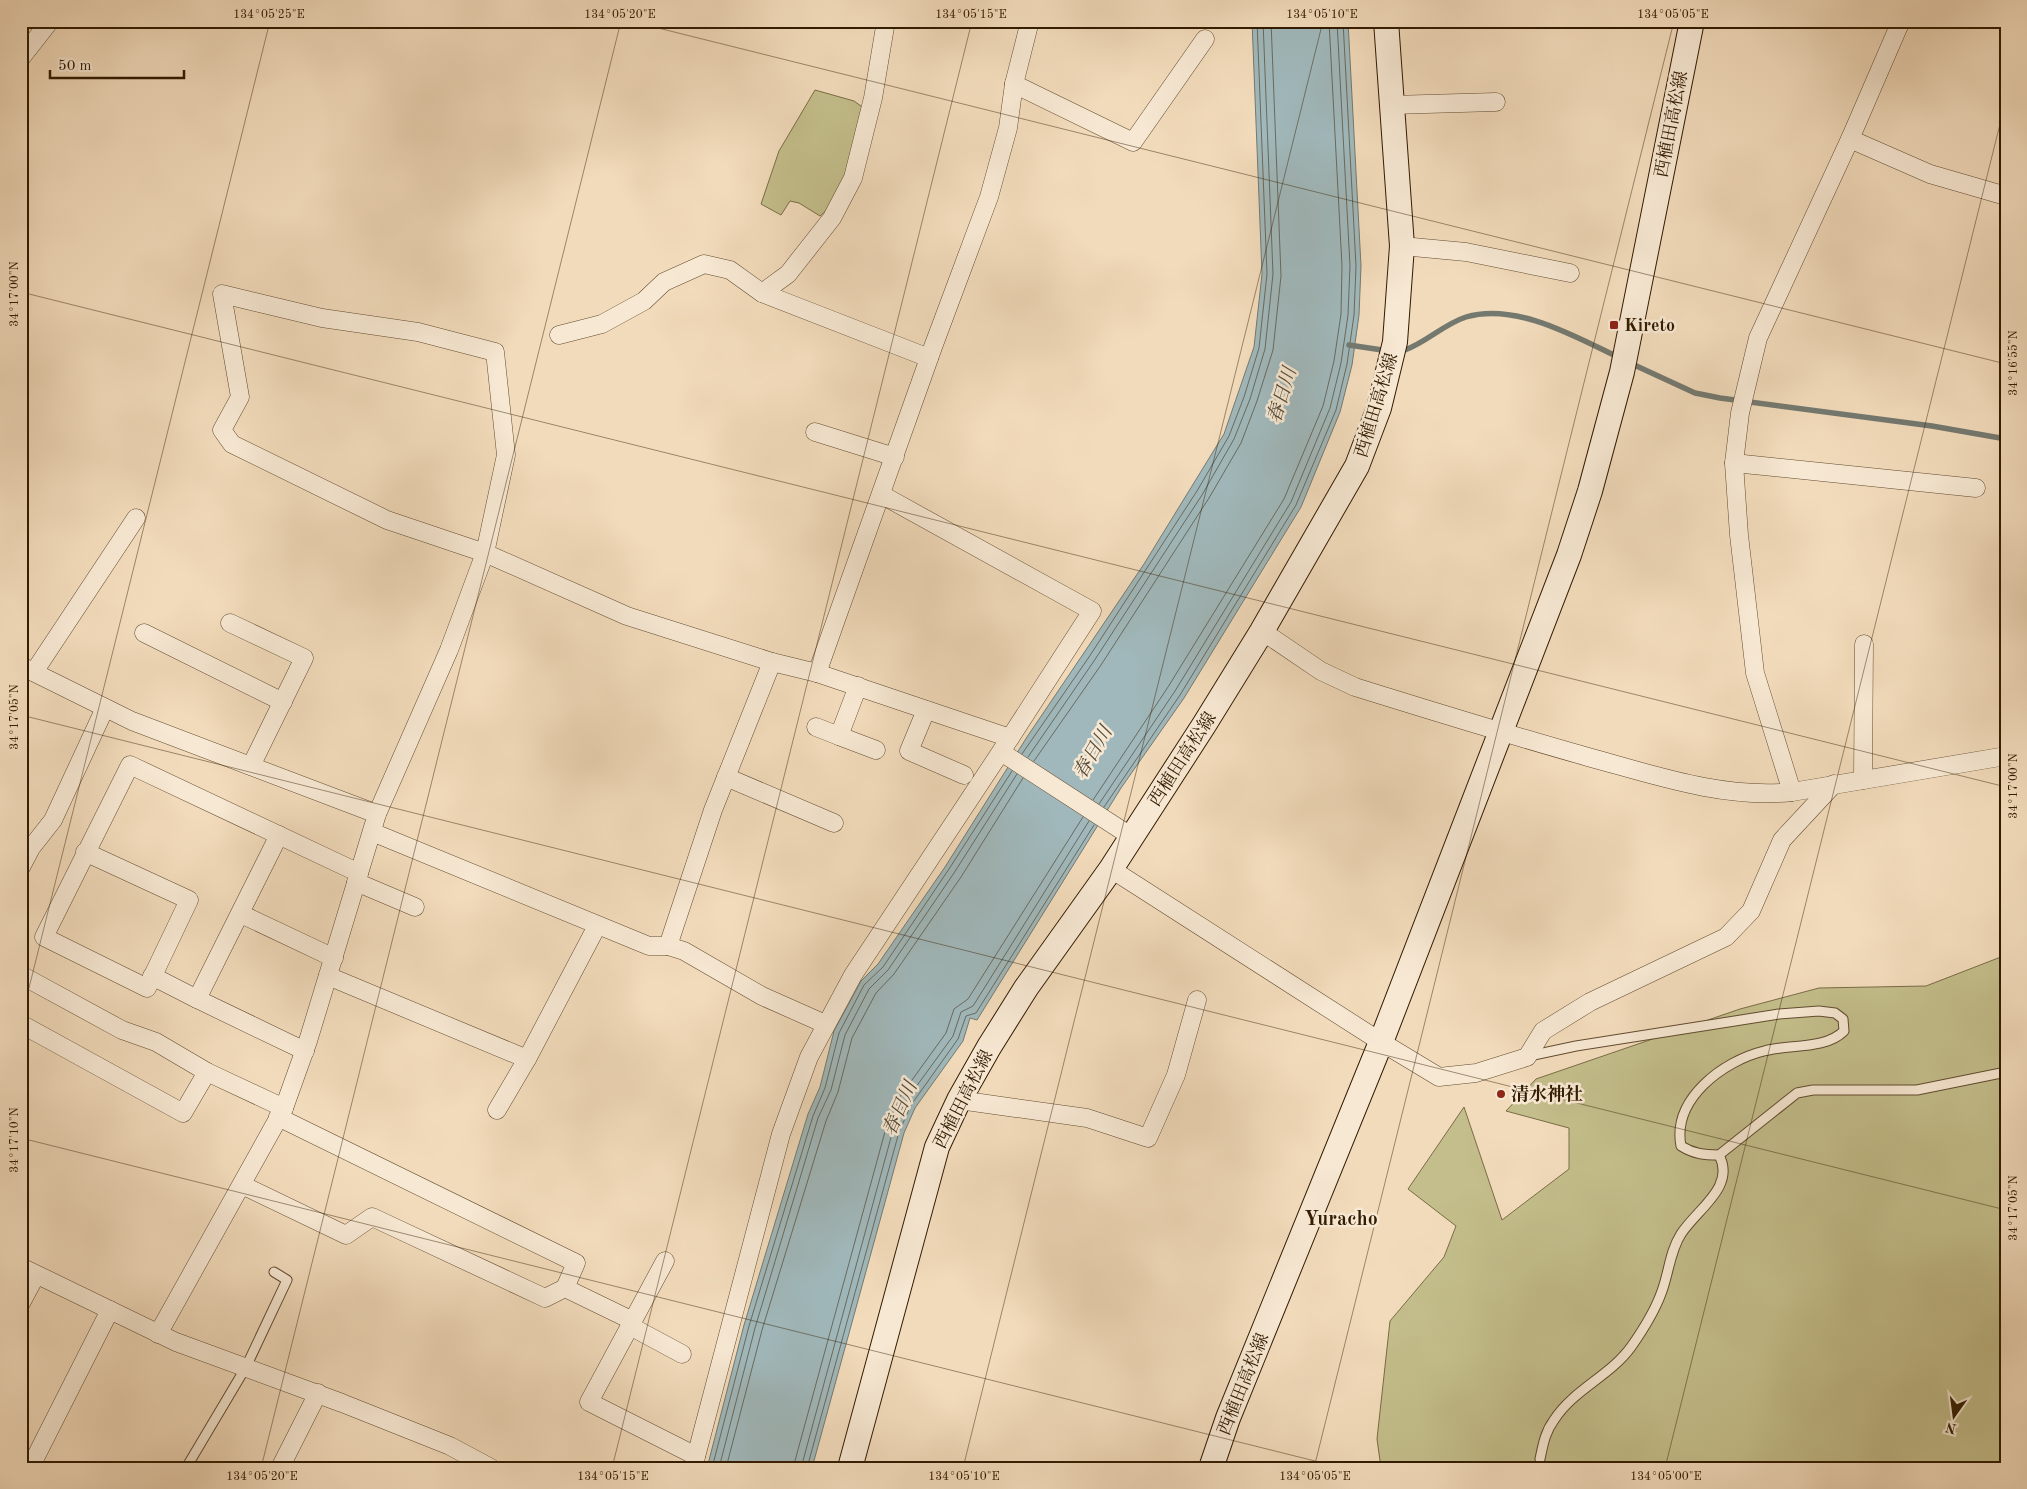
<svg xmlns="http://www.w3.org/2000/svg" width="2027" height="1489" viewBox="0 0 2027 1489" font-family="'Old Standard TT','Noto Serif JP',serif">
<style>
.green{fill:#c3be8b;stroke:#7a6c46}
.water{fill:#a0b8bb;stroke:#747970}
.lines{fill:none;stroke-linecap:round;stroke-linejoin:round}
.shore{stroke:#696a5e;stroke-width:1}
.stream{stroke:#747970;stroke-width:5.5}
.service-casing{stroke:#624b2f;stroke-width:11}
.minor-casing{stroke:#624b2f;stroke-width:19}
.secondary-casing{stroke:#321b00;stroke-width:26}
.service{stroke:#f7e8d3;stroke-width:9}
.minor{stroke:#f7e8d3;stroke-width:18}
.secondary{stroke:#f7e8d3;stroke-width:24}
.ticks{fill:none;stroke:#321b00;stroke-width:1;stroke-opacity:0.45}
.poi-dot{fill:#8f2418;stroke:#f7e8d3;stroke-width:2}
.labels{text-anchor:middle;stroke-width:5;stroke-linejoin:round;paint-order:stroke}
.street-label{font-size:18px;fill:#321b00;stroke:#f7e8d3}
.poi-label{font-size:18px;font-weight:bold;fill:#321b00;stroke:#f7e8d3;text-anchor:start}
.water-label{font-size:19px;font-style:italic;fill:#534a38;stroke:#f7e8d3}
.quarter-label{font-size:20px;font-weight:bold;fill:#321b00;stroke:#f7e8d3}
.neatline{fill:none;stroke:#321b00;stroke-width:2}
.ticks-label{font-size:12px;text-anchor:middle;fill:#321b00}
</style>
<rect width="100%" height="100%" fill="#f2dbbb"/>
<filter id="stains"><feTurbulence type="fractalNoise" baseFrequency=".004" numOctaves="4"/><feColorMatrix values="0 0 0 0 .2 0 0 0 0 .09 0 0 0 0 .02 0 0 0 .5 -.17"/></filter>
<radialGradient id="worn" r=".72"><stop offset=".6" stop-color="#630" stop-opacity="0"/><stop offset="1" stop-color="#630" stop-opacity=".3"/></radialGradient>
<g class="green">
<polygon points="815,90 854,101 865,109 850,174 836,202 820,216 799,203 790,201 781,215 761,204 779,151"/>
<polygon points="2006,955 2006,1468 1381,1468 1377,1439 1390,1321 1444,1257 1456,1226 1408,1189 1464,1107 1502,1220 1569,1169 1569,1128 1506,1111 1536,1079 1740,1009 1819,988 1926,986"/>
</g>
<polygon class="water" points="1252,21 1348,21 1361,266 1359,315 1352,365 1340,412 1301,507 1184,698 1121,788 977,1020 970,1018 963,1041 915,1108 904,1133 812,1468 707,1468 744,1325 808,1114 820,1087 834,1031 861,981 878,964 945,867 1027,737 1144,564 1224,434 1254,347 1262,274"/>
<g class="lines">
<g class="shore">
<polyline points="1022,754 1089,657 1197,491 1229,436 1244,397 1259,348 1267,274 1257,21"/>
<polyline points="1028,757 1094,661 1202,495 1234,439 1250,399 1265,349 1273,274 1263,21"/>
<polyline points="1034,761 1101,665 1209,498 1241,443 1257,401 1273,350 1281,276 1271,21"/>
<polyline points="1093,800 1168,687 1284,499 1323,406 1334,361 1341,314 1342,266 1329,21"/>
<polyline points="1099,804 1175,691 1291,502 1330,408 1341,363 1348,315 1350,266 1337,21"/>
<polyline points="1104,807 1180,695 1296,505 1336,410 1347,364 1354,315 1356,266 1343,21"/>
<polyline points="712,1468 749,1326 813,1116 825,1088 839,1033 864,985 883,967 949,869 1012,771"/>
<polyline points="719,1468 755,1328 818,1118 831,1090 845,1035 869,989 888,970 954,873 1017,774"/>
<polyline points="726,1468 762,1330 826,1121 838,1092 852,1038 876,993 894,974 961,877 1023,778"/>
<polyline points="793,1468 886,1128 899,1098 946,1033 954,1009 968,999 1083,817"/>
<polyline points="801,1468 893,1130 905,1102 953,1036 961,1012 973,1006 1089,821"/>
<polyline points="807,1468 899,1132 911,1105 958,1039 966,1016 976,1013 1094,825"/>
</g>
<g class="stream">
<polyline points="1349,345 1382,350"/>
<path d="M1405 350C1427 342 1444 324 1466 317 1516 302 1576 337 1620 358"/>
<polyline points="1630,363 1695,393 1720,398 1932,426 2006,439"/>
</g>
<defs>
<g id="service">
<path d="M1529 1056 1576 1046 1779 1014 1819 1011 1835 1013 1843 1019 1844 1031C1825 1050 1789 1044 1764 1051 1723 1061 1672 1099 1681 1146 1694 1154 1704 1155 1719 1155L1797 1093 1813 1090H1917L2006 1072"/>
<path d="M1540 1459C1543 1445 1545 1432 1554 1420 1573 1390 1610 1376 1631 1347 1643 1330 1655 1311 1662 1291 1669 1272 1670 1251 1681 1234 1697 1209 1736 1187 1719 1155"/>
<polyline points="186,1468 246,1367 287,1280 274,1272"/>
</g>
<g id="minor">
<polyline points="21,58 50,21"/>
<polyline points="1014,84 1133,142 1205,39"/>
<polyline points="1391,105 1496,102"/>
<polyline points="1850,139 1930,174 2006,196"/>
<polyline points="1402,246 1466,252 1570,273"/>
<polyline points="762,293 788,274 832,218 853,178 873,98 886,21"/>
<polyline points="559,335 602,324 644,301 664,282 704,264 730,270 762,293 929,358"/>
<polyline points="815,432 895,457"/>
<polyline points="1734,463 1976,488"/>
<polyline points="882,495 1092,611 1010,738"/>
<polyline points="230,623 304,658 251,766"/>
<path d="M1262 631 1321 671 1355 687C1432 711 1510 735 1588 757 1654 775 1723 799 1792 792L2006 756"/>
<polyline points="144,633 283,702"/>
<polyline points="21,666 132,721 377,814"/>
<polyline points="34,672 136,518"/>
<polyline points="817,673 933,347 989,197 1008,128 1014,84 1030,21"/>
<polyline points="858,686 839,736 876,750"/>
<polyline points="926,710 909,751 964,775"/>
<polyline points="816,727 839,736"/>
<polyline points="1001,752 1132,837"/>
<polyline points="726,777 834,823"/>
<polyline points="1863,780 1864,644"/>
<polyline points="1792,792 1755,673 1739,535 1734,463 1740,413 1758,338 1850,139 1901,21"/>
<polyline points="372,832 649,946 668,946 684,951 762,996 825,1024"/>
<polyline points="85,852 189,900 147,988 44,937 130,765 359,873"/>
<polyline points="21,867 31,848 53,820 105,708"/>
<polyline points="1111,869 1381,1042 1439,1077 1476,1073 1527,1057 1543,1031 1590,1002 1726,937 1751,911 1782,840 1834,784"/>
<polyline points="356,882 415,907"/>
<polyline points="241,914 334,958"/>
<polyline points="668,946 713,810 772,662"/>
<polyline points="21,975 122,1030 156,1042 207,1072 284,1108"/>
<polyline points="152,976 197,999 279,835"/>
<polyline points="328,976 527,1059"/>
<polyline points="197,999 305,1051"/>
<polyline points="21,1024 183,1113 207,1072"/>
<polyline points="959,1100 1087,1118 1148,1138 1176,1075 1197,1000"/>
<polyline points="497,1110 527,1059 597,926"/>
<polyline points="278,1117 576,1263 565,1288"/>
<polyline points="242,1185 346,1235 372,1217 545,1298 565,1288 633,1321"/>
<polyline points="665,1261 589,1402 696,1456"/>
<polyline points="21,1267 176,1342 342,1403 450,1446 491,1468"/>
<polyline points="21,1303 36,1275"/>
<polyline points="630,1326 682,1354"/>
<polyline points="158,1334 284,1108 308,1041 377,814 449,650 485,553 506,455 495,352 418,332 322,318 222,294 240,397 222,430 232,444 387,520 485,553 627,616 772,662 817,673 1010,738 853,975 809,1057 781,1134 693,1468"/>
<polyline points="30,1468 110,1310"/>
<polyline points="280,1468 318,1393"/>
</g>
<g id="secondary">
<polyline points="850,1468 937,1147 959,1100 989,1047 1026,988 1111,869 1204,725 1262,631 1357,466 1379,408 1395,342 1402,246 1386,21"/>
<polyline points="1211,1468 1228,1418 1381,1042 1569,555 1590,491 1622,372 1692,21"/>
</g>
</defs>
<use href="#service" class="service-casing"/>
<use href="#minor" class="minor-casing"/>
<use href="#secondary" class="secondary-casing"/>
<use href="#service" class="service"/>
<use href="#minor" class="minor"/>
<use href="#secondary" class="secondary"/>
</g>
<path class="ticks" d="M630 21 2006 364M21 292 2006 787M21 715 2006 1210M21 1020 270 21M21 1138 1343 1468M261 1468 621 21M612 1468 972 21M963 1468 1323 21M1314 1468 1674 21M1665 1468 2006 100"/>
<g class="poi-dot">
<rect x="1609" y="320" width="10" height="10" rx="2.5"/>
<circle cx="1501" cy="1094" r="5"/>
</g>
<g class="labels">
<g class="street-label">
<text transform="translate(1671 124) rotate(-79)" y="6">西植田高松線</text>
<text transform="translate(1376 405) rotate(-73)" y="6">西植田高松線</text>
<text transform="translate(1182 759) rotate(-57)" y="6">西植田高松線</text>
<text transform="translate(963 1099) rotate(-63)" y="6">西植田高松線</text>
<text transform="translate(1243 1384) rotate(-68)" y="6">西植田高松線</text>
</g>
<g class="poi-label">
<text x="1624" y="331">Kireto</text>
<text x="1511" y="1100">清水神社</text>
</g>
<g class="water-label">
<text transform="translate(1281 395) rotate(-73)" y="7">春日川</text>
<text transform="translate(1092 752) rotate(-60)" y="7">春日川</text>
<text transform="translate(899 1108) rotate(-66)" y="7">春日川</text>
</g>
<g class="quarter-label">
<text x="1341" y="1225">Yuracho</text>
</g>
</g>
<rect width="2027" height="1489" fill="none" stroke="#f2dbbb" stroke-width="55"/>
<g transform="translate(1954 1416) rotate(194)" stroke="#f7e8d3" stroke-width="4" paint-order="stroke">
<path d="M0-4L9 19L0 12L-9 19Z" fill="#321b00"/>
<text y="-8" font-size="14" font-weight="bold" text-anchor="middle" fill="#321b00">N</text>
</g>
<path d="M50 70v8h134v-8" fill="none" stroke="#321b00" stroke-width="2.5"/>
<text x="58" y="70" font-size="15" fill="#321b00" stroke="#f7e8d3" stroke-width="4" paint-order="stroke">50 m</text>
<rect x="28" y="28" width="1972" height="1434" class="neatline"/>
<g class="ticks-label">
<text x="269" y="18">134°05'25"E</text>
<text x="620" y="18">134°05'20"E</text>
<text x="971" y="18">134°05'15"E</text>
<text x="1322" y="18">134°05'10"E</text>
<text x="1673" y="18">134°05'05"E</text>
<text transform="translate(14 294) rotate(-90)" y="4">34°17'00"N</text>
<text transform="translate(2013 363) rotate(-90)" y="4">34°16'55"N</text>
<text transform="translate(14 717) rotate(-90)" y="4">34°17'05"N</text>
<text transform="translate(2013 786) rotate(-90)" y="4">34°17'00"N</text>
<text transform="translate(14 1140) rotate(-90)" y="4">34°17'10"N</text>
<text transform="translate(2013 1208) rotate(-90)" y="4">34°17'05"N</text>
<text x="262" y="1480">134°05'20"E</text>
<text x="613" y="1480">134°05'15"E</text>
<text x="964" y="1480">134°05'10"E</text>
<text x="1315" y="1480">134°05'05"E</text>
<text x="1666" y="1480">134°05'00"E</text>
</g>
<rect width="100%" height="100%" filter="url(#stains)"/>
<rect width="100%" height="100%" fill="url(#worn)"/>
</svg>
